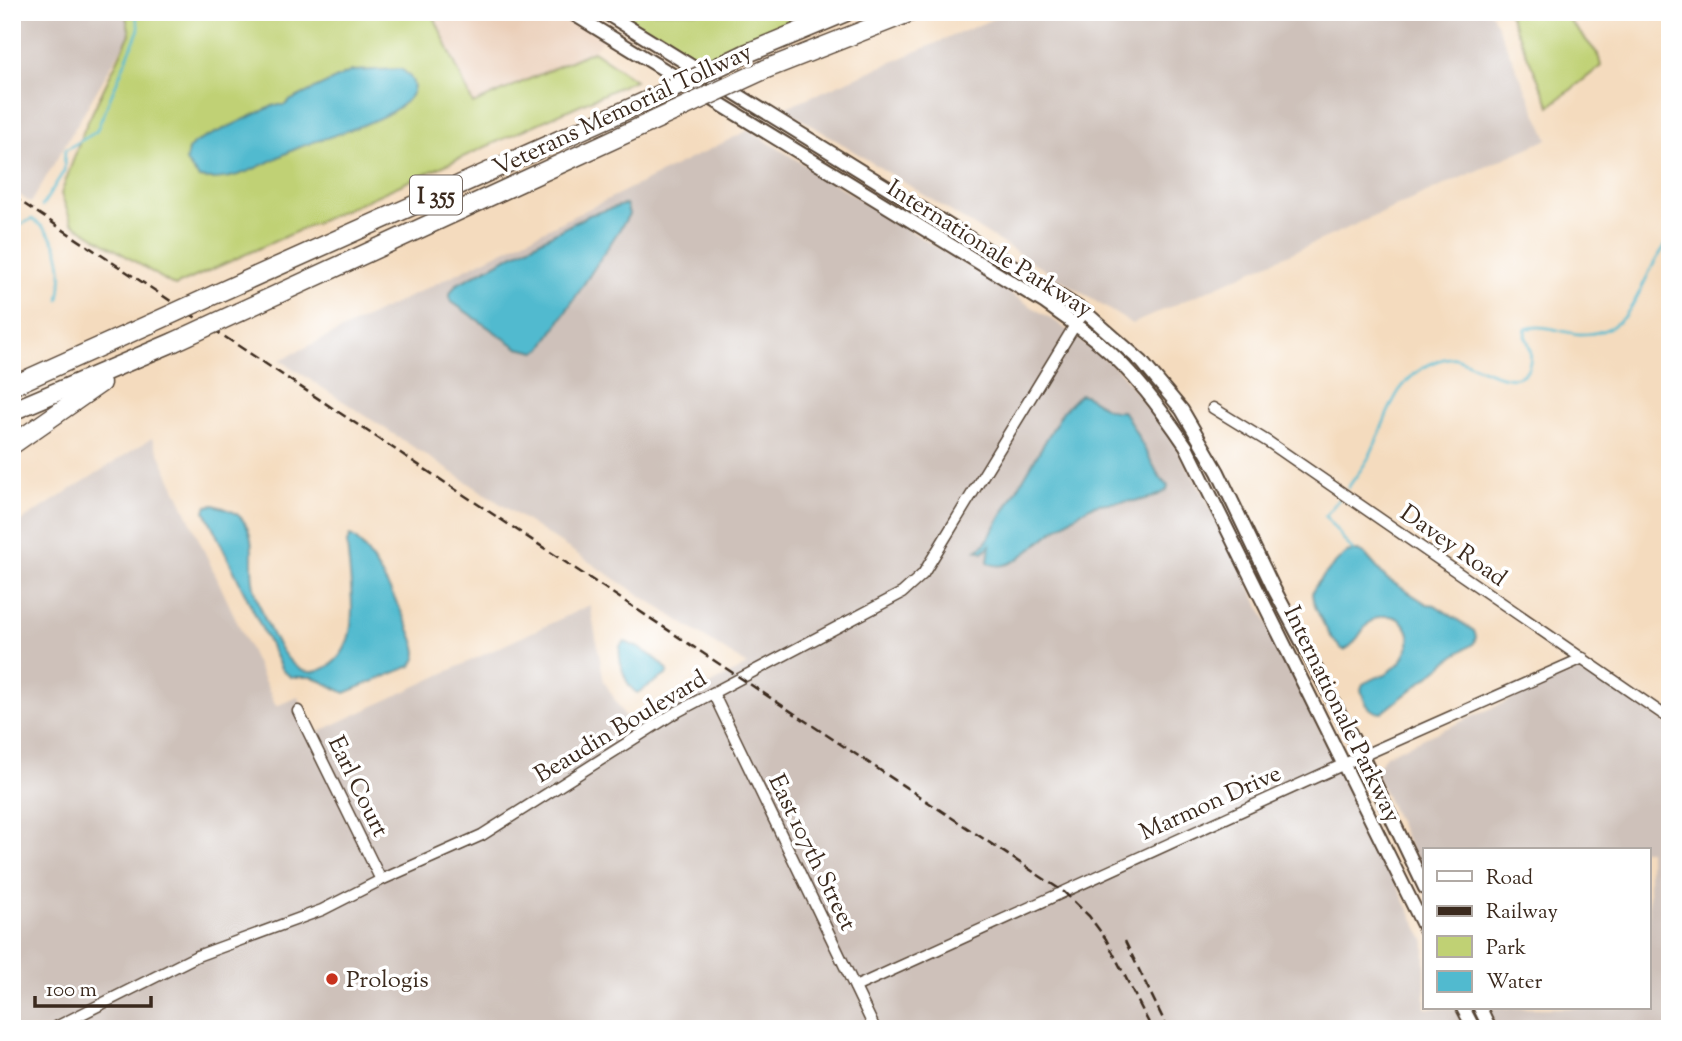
<svg xmlns="http://www.w3.org/2000/svg" width="1682" height="1041" viewBox="0 0 1682 1041" font-family="'Sorts Mill Goudy',serif">
<style>
.built{fill:#eaceb7}
.industrial{fill:#cec1ba}
.green{fill:#c0d174;stroke:#7e7e49;stroke-width:2}
.water{fill:#51bacf;stroke:#467276;stroke-width:2}
.lines{fill:none;stroke-linecap:round;stroke-linejoin:round}
.stream{stroke:#51bacf;stroke-width:2.5}
.minor-casing{stroke:#574536;stroke-width:13}
.tertiary-casing{stroke:#574536;stroke-width:16}
.motorway-casing{stroke:#574536;stroke-width:21}
.minor{stroke:#fff;stroke-width:10}
.tertiary{stroke:#fff;stroke-width:12}
.motorway{stroke:#fff;stroke-width:18}
.rail{stroke:#3b2a1e;stroke-width:2.5;stroke-dasharray:10 5;stroke-linecap:butt}
.motorway-bridge-casing{stroke:#574536;stroke-width:21;stroke-linecap:butt}
.motorway-bridge{stroke:#fff;stroke-width:18}
.poi-dot{fill:#c8321e;stroke:#fff;stroke-width:2.5}
.labels{text-anchor:middle;stroke-width:7;stroke-linejoin:round;paint-order:stroke}
.shield{fill:#fff;stroke:#766a62;stroke-width:2}
.shield-label{font-size:23px;font-weight:bold;fill:#3b2a1e}
.street-label{font-size:24px;fill:#3b2a1e;stroke:#fff}
.poi-label{font-size:24px;fill:#3b2a1e;stroke:#fff;text-anchor:start}
</style>
<rect width="100%" height="100%" fill="#fff"/>
<filter id="ink" filterUnits="userSpaceOnUse"><feTurbulence type="fractalNoise" baseFrequency=".0143" numOctaves="2"/><feDisplacementMap in="SourceGraphic" scale="14" xChannelSelector="R" yChannelSelector="G"/><feConvolveMatrix kernelMatrix="1 2 1 2 8 2 1 2 1" color-interpolation-filters="sRGB"/></filter>
<filter id="wash" filterUnits="userSpaceOnUse"><feTurbulence type="fractalNoise" baseFrequency=".00686" numOctaves="4" result="noise"/><feDisplacementMap in="SourceGraphic" scale="28" xChannelSelector="R" yChannelSelector="G"/><feGaussianBlur stdDeviation="1.57" result="paint"/><feColorMatrix in="noise" values="0 0 0 0 0 0 0 0 0 0 0 0 0 0 0 0 0 1.4 0 .05"/><feComposite in="paint" operator="in"/></filter>
<g filter="url(#wash)">
<rect width="100%" height="100%" fill="#f4dbbe"/>
<polygon class="built" points="432,12 561,12 604,38 593,51 473,104"/>
<g class="industrial">
<polygon points="12,12 124,12 130,34 31,203 12,190"/>
<polygon points="1009,12 1491,12 1548,139 1132,324 784,108"/>
<polygon points="749,130 1058,323 1118,369 1167,432 1205,496 1425,942 1425,1008 1457,1008 1468,1029 12,1029 12,527 152,438 276,706 298,697 316,733 590,605 604,681 634,732 676,703 747,665 280,360"/>
<polygon points="1582,668 1589,670 1670,726 1670,1029 1495,1029 1484,1008 1649,1008 1649,850 1425,850 1425,879 1376,775 1377,767 1386,755"/>
</g>
<g class="green">
<polygon points="125,12 432,12 473,104 593,51 635,80 175,286 72,223 61,194 84,130 130,34"/>
<polygon points="611,12 809,12 704,61 689,58"/>
<polygon points="1508,12 1562,12 1598,54 1601,66 1550,106"/>
</g>
<g class="water">
<path d="M401 69C454 105 326 137 305 145 268 159 241 184 199 178L186 162 188 150 194 143 275 105H285L289 101 352 71Z"/>
<path d="M626 204 629 214 625 221 542 348 536 352 518 348 452 302C447 294 452 290 457 284L589 215Z"/>
<path d="M1080 394C1095 397 1106 414 1122 411L1127 416 1160 478 1168 486 1167 490C1145 505 1123 500 1099 504 1086 506 1072 519 1061 526 1042 536 1009 578 988 562L990 545 983 552 976 550 985 544 1063 411Z"/>
<path d="M214 505C227 509 237 511 245 523 256 540 250 562 253 581 256 604 283 672 310 672 322 672 334 664 341 654 360 629 349 574 347 543L350 536C367 540 415 633 417 652 417 658 415 662 411 666L345 693 313 677H291L282 670 205 511 207 506Z"/>
<path d="M1358 551 1365 554 1386 578 1427 604 1435 605 1474 631 1476 637 1474 643 1454 656 1382 713C1368 712 1364 702 1361 689L1363 684C1371 679 1380 677 1387 673 1404 663 1418 640 1403 623 1398 617 1391 615 1383 616 1362 619 1360 644 1344 650 1332 644 1313 607 1312 594 1312 586 1340 558 1347 553 1350 552 1355 551 1358 551Z"/>
<path d="M625 642C639 647 660 659 668 671L666 675 637 693C625 686 618 660 620 646Z"/>
</g>
<g class="lines">
<g class="stream">
<polyline points="42,206 64,171 65,150 96,132 139,29 135,12"/>
<path d="M12 229 32 219C61 237 65 269 59 300"/>
<path d="M1348 488C1355 477 1363 468 1369 457 1389 418 1390 382 1434 362 1440 360 1449 357 1455 358 1473 362 1523 397 1530 362 1532 352 1530 344 1525 336L1526 329C1543 323 1562 333 1579 334 1624 335 1633 304 1650 271 1655 260 1663 249 1670 239"/>
<polyline points="1339,499 1325,516 1353,551"/>
</g>
</g>
</g>
<g filter="url(#ink)">
<g class="lines">
<defs>
<g id="minor">
<polyline points="1213,408 1270,443 1670,719"/>
<polyline points="713,693 875,1029"/>
<polyline points="298,711 381,880"/>
<polyline points="855,987 1362,756 1583,658"/>
<polyline points="52,1029 197,956 322,910 381,880 482,835 673,714 902,593 923,574 1075,325 1085,312"/>
</g>
<g id="tertiary">
<path d="M570 12 1045 303C1063 316 1081 328 1098 342 1133 371 1161 409 1186 446L1425 929"/>
<polyline points="604,12 961,233 1085,312 1142,362 1182,410 1218,472 1273,587 1362,756 1425,888"/>
<polyline points="1463,1008 1474,1029"/>
<polyline points="1480,1008 1490,1029"/>
</g>
<g id="motorway">
<polyline points="745,54 846,12"/>
<polyline points="766,69 911,12"/>
<polyline points="218,293 655,97"/>
<polyline points="239,312 675,111"/>
<polyline points="12,386 150,324"/>
<polyline points="12,411 174,342"/>
<polyline points="12,445 101,383"/>
</g>
</defs>
<use href="#minor" class="minor-casing"/>
<use href="#tertiary" class="tertiary-casing"/>
<use href="#motorway" class="motorway-casing"/>
<use href="#minor" class="minor"/>
<use href="#tertiary" class="tertiary"/>
<use href="#motorway" class="motorway"/>
<g class="rail">
<polyline points="12,196 1064,892 1089,916 1106,939 1152,1029"/>
<polyline points="1125,941 1168,1029"/>
</g>
<defs>
<g id="motorway-bridge">
<polyline points="655,97 745,54"/>
<polyline points="675,111 766,69"/>
<polyline points="150,324 218,293"/>
<polyline points="174,342 239,312"/>
</g>
</defs>
<use href="#motorway-bridge" class="motorway-bridge-casing"/>
<use href="#motorway-bridge" class="motorway-bridge"/>
</g>
</g>
<circle class="poi-dot" cx="332" cy="979" r="7"/>
<g class="labels">
<rect class="shield" x="410" y="175.5" width="52" height="39" rx="5"/>
<g class="shield-label">
<text x="436" y="203">I 355</text>
</g>
<g class="street-label">
<text transform="translate(622 109) rotate(-25)" y="8">Veterans Memorial Tollway</text>
<text transform="translate(990 248) rotate(32)" y="8">Internationale Parkway</text>
<text transform="translate(1454 545) rotate(35)" y="8">Davey Road</text>
<text transform="translate(1343 714) rotate(64)" y="8">Internationale Parkway</text>
<text transform="translate(620 726) rotate(-31)" y="8">Beaudin Boulevard</text>
<text transform="translate(359 786) rotate(64)" y="8">Earl Court</text>
<text transform="translate(1210 802) rotate(-24)" y="8">Marmon Drive</text>
<text transform="translate(813 852) rotate(64)" y="8">East 107th Street</text>
</g>
<g class="poi-label">
<text x="346" y="987">Prologis</text>
</g>
</g>
<rect width="1682" height="1041" fill="none" stroke="#fff" stroke-width="42"/>
<rect x="1423" y="848" width="228" height="161" fill="#ffffff" stroke="#b1aaa5" stroke-width="2"/>
<rect x="1437" y="871" width="35" height="10" fill="#ffffff" stroke="#b1aaa5" stroke-width="2"/>
<text x="1486" y="884" font-size="21" fill="#3b2a1e">Road</text>
<rect x="1437" y="906" width="35" height="10" fill="#3b2a1e" stroke="#b1aaa5" stroke-width="2"/>
<text x="1486" y="918" font-size="21" fill="#3b2a1e">Railway</text>
<rect x="1437" y="936" width="35" height="21" fill="#c0d174" stroke="#b1aaa5" stroke-width="2"/>
<text x="1486" y="954" font-size="21" fill="#3b2a1e">Park</text>
<rect x="1437" y="971" width="35" height="21" fill="#51bacf" stroke="#b1aaa5" stroke-width="2"/>
<text x="1486" y="988" font-size="21" fill="#3b2a1e">Water</text>
<path d="M35 996v10h116v-10" fill="none" stroke="#3b2a1e" stroke-width="3.5"/>
<text x="46" y="996" font-size="21" fill="#3b2a1e" stroke="#ffffff" stroke-width="5" paint-order="stroke">100 m</text>
</svg>
